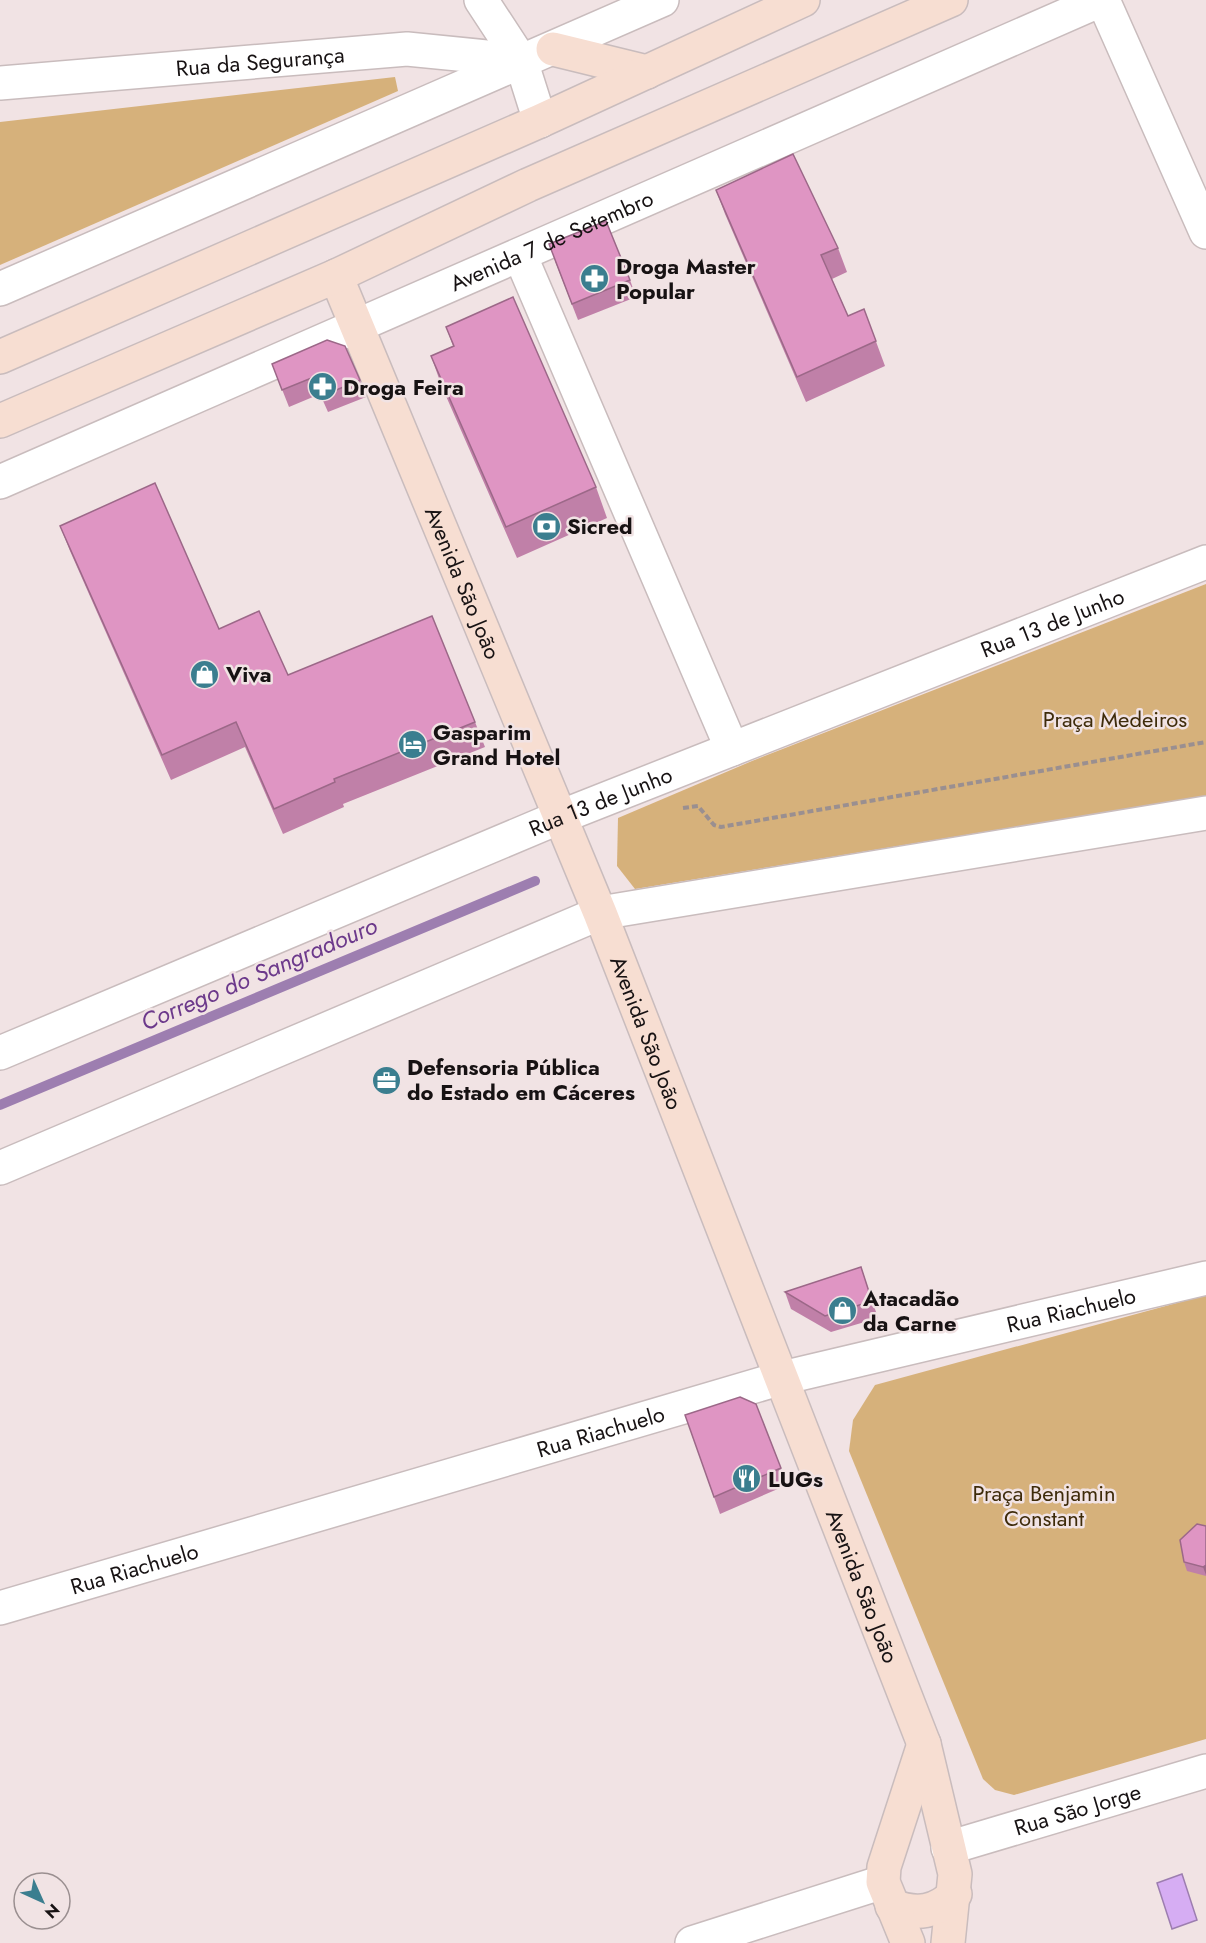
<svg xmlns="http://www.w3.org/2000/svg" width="1206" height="1943" viewBox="0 0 1206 1943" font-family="Jost,sans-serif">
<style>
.green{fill:#d6b17b}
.water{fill:#d6adf3;stroke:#9d7eb0;stroke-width:1.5}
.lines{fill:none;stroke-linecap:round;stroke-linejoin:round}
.stream{stroke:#9d7eb0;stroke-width:10}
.minor-casing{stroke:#c9bcbd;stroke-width:36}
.tertiary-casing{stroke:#c9bcbd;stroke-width:36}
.secondary-casing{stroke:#c9bcbd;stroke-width:36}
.path{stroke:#9a8f90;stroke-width:4;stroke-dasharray:6 3;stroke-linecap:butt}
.minor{stroke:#fff;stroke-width:33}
.tertiary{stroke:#fff;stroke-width:33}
.secondary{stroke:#f7ded2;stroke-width:33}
.wall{fill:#c080a8}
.shaded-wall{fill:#9c6888}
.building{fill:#df95c3;stroke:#9c6888;stroke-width:1.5}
.labels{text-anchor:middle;stroke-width:5;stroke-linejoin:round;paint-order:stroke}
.street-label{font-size:22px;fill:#171213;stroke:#f1e3e4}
.poi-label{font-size:22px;font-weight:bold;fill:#171213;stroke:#f1e3e4;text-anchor:start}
.park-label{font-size:22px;fill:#3e2b0a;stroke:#f1e3e4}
.water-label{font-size:24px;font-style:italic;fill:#6c398b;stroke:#f1e3e4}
</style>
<rect width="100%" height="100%" fill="#f1e3e4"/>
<g class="green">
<polygon points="395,77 398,91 0,265 0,122"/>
<polygon points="1206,584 1206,796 635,889 617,866 618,818 752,761"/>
<polygon points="1206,1295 1206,1739 1014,1795 995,1790 983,1779 849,1451 853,1420 875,1385"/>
</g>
<polygon class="water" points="1182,1874 1197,1920 1172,1929 1157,1883"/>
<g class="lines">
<polyline class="stream" points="0,1105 535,881"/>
<defs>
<g id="minor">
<polyline points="481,0 521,61 540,121"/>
<polyline points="1103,0 1206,232"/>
<path id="s1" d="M0 83 407 49 518 60"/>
<polyline points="520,255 732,749"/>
<polyline points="0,289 662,0"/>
<path id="s2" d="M0 482 1101 0"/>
<path id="s3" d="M0 1053 560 817 1206 562"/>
<polyline points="0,1168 600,913 1206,813"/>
<path id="s4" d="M0 1608 782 1378"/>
<path id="s5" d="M948 1848 1206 1771"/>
<polyline points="692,1943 883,1882"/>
</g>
<g id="tertiary">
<path id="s6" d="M782 1378 1206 1278"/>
</g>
<g id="secondary">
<polyline points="553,49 647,72"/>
<path id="s7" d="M336 276 600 913 924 1744 955 1874 948 1943"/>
<polyline points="0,357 540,121 803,0"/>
<polyline points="0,421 336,276 528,185 951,0"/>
<path d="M892 1906C917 1915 936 1913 955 1894"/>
<polyline points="908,1943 883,1882 884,1867 924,1744"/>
</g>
</defs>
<use href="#minor" class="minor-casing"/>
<use href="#tertiary" class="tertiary-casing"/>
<use href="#secondary" class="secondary-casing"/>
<polyline class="path" points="683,808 698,806 714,825 721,827 1206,742"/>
<use href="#minor" class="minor"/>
<use href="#tertiary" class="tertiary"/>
<use href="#secondary" class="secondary"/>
</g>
<g class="wall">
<polygon points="716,190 838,248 847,272 832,279 848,316 864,309 885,366 806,402 725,214"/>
<polygon points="555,261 630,280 636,297 578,320"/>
<polygon points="446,327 596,487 607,518 517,558 442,387 431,356 453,346"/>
<polygon points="272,364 360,380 366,397 328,412 320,394 289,407"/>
<polygon points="60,526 219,629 288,675 475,722 485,747 343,804 344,807 283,834 245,747 171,780 70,551"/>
<polygon points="861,1267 878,1318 831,1332 791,1309 785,1292"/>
<polygon points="756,1404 787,1485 720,1514 685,1415"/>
<polygon points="1206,1526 1206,1576 1187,1571 1184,1562"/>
</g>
<polygon class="shaded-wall" points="1206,1565 1206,1575 1203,1567"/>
<g class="building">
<polygon points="793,154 838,248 821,255 848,316 864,309 876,341 797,377 716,190"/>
<polygon points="606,221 630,280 572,304 549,244"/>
<polygon points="513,297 596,487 506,527 431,356 454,346 446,327"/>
<polygon points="327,340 345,346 360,380 322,396 314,377 282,390 272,364"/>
<polygon points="155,483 219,629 259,611 288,675 432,616 475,722 334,779 335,782 274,809 236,722 162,755 60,526"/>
<polygon points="861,1267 872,1301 825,1316 785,1292"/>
<polygon points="740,1397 756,1404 781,1468 714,1497 685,1415"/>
<polygon points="1197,1524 1206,1526 1206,1565 1203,1567 1184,1562 1180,1540"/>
</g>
<defs>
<symbol id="pharmacy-disc" viewBox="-11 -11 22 22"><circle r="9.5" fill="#3b7e8f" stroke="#f1e3e4"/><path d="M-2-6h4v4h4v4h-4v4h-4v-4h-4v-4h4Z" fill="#fff"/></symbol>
<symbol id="bank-disc" viewBox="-11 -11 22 22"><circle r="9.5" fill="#3b7e8f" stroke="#f1e3e4"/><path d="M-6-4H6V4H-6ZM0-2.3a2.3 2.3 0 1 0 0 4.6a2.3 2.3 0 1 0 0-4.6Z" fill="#fff"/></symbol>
<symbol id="shop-disc" viewBox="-11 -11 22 22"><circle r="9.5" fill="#3b7e8f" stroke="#f1e3e4"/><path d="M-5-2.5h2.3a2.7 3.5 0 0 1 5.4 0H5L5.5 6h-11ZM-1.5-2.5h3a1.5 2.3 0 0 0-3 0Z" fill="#fff"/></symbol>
<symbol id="hotel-disc" viewBox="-11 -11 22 22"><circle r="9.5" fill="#3b7e8f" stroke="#f1e3e4"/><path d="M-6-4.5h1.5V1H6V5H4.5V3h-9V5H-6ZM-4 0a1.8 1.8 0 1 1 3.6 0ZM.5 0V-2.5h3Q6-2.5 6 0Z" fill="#fff"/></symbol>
<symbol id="office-disc" viewBox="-11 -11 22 22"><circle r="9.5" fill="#3b7e8f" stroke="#f1e3e4"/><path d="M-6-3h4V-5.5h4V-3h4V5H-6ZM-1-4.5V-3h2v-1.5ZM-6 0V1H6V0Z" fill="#fff"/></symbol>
<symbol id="restaurant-disc" viewBox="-11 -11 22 22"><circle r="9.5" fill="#3b7e8f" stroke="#f1e3e4"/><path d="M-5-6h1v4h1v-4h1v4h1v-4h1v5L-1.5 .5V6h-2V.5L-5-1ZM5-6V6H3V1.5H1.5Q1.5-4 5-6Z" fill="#fff"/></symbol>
</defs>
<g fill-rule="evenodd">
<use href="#pharmacy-disc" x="578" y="262" width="33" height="33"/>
<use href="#pharmacy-disc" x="306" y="370" width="33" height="33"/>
<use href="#bank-disc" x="530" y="510" width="33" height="33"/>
<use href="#shop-disc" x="188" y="658" width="33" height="33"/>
<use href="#hotel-disc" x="396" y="728" width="33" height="33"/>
<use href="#office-disc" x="370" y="1064" width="33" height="33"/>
<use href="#shop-disc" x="826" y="1294" width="33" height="33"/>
<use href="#restaurant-disc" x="730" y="1462" width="33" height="33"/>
</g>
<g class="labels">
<g class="street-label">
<text dy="8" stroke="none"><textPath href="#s1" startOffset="261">Rua da Segurança</textPath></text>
<text dy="8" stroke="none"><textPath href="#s2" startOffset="602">Avenida 7 de Setembro</textPath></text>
<text dy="8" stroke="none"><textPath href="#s7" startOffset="332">Avenida São João</textPath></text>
<text dy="8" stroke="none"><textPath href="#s3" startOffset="1137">Rua 13 de Junho</textPath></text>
<text dy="8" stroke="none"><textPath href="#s3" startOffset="651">Rua 13 de Junho</textPath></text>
<text dy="8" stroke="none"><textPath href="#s7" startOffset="818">Avenida São João</textPath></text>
<text dy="8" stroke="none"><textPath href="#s6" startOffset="297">Rua Riachuelo</textPath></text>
<text dy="8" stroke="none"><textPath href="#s4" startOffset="626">Rua Riachuelo</textPath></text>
<text dy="8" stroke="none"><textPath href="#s4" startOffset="140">Rua Riachuelo</textPath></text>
<text dy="8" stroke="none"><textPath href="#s7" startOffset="1412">Avenida São João</textPath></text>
<text dy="8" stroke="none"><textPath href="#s5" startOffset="135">Rua São Jorge</textPath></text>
</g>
<g class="poi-label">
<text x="616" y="274">Droga Master<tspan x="616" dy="25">Popular</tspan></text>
<text x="343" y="395">Droga Feira</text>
<text x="567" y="534">Sicred</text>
<text x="226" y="682">Viva</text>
<text x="433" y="740">Gasparim<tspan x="433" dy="25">Grand Hotel</tspan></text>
<text x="407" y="1075">Defensoria Pública<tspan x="407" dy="25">do Estado em Cáceres</tspan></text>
<text x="863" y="1306">Atacadão<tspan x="863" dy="25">da Carne</tspan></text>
<text x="768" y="1487">LUGs</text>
</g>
<g class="park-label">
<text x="1115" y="727">Praça Medeiros</text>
<text x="1044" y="1501">Praça Benjamin<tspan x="1044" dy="25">Constant</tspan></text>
</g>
<g class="water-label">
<text transform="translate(259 974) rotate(-23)" y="8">Corrego do Sangradouro</text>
</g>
</g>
<g transform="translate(42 1901) rotate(135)"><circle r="28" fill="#f1e3e4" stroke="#9a8f90" stroke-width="1.5"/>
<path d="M0-4.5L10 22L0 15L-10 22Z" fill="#3b7e8f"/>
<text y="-9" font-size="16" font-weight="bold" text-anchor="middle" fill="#171213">N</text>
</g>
</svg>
